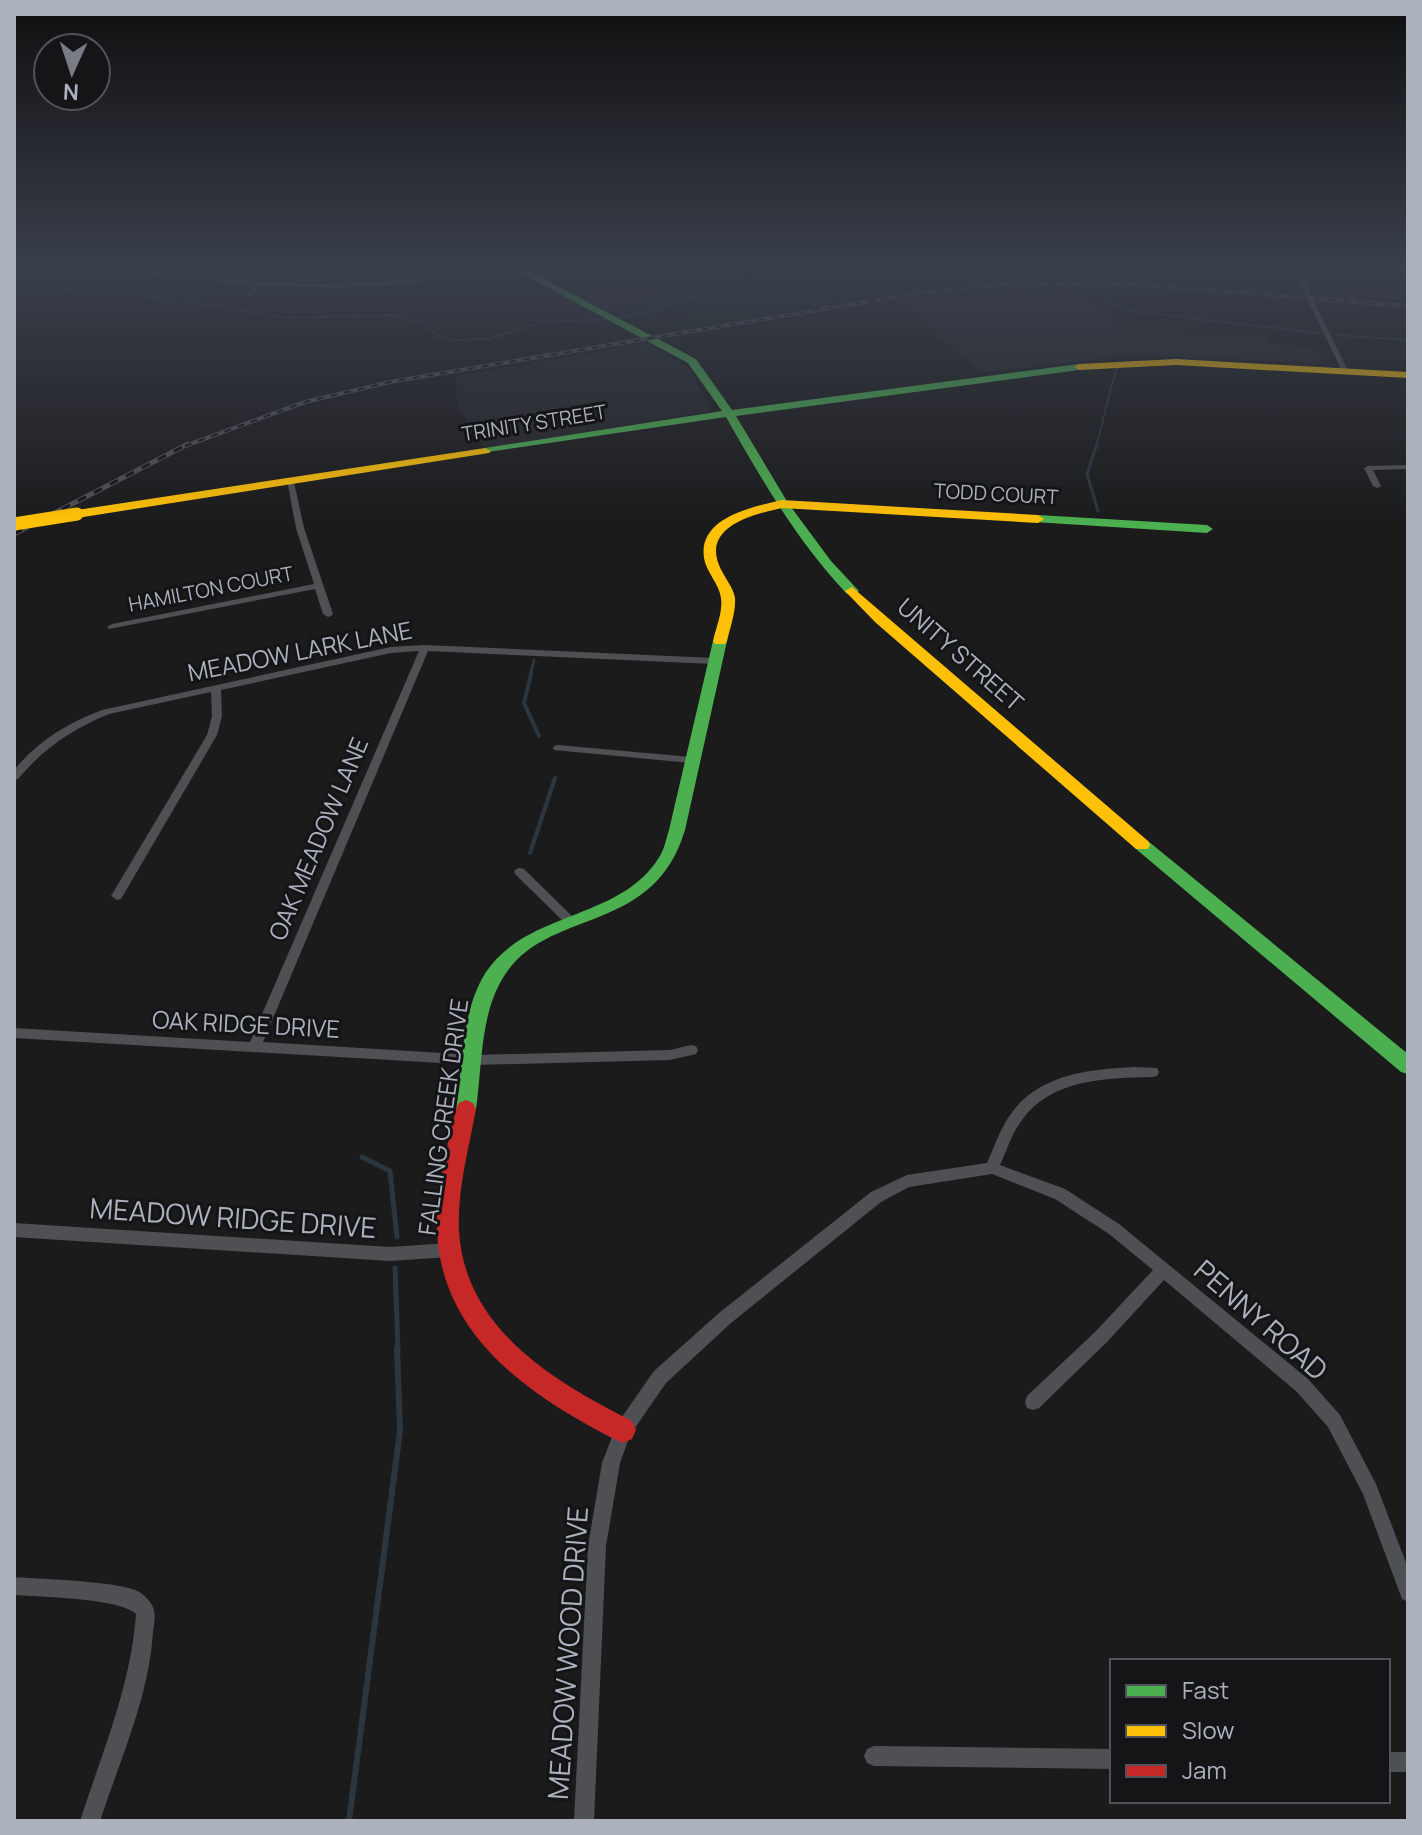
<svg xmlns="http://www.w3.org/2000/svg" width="1422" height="1835" viewBox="0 0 1422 1835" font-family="Manrope,sans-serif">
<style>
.built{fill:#252528}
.green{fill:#1e261f}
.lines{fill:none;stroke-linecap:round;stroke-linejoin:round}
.stream-far4{stroke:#2c363f;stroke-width:2}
.stream-far3{stroke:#2c363f;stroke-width:3}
.stream-far2{stroke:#2c363f;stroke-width:4}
.stream-far1{stroke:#2c363f;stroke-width:5}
.stream{stroke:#2c363f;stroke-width:6}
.street{fill:#4f5054;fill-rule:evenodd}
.fast{fill:#4caf50;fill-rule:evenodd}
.slow{fill:#ffc107;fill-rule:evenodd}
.jam{fill:#c62828;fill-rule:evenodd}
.rail-far1-casing{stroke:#4f5054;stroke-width:4}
.rail-casing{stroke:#4f5054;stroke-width:5}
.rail-far1{stroke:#151518;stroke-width:2;stroke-dasharray:7;stroke-linecap:butt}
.rail{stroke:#151518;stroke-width:3;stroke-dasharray:9;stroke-linecap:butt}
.slow-bridge{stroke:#ffc107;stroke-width:13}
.labels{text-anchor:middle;stroke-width:6;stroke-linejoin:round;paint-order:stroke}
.far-street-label{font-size:20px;fill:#abb1bd;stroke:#151518}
.street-label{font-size:24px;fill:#abb1bd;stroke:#151518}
.near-street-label{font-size:28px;fill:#abb1bd;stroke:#151518}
</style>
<rect width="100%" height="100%" fill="#1b1b1c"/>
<g class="built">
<polygon points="525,266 713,266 693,273 699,281 667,294 671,295 615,313"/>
<polygon points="1303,266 1408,266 1408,300 1315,295"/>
<polygon points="1071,287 1129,330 1267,337 1271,344 1316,348 1322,363 1132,355 980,373 900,301 976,291"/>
<polygon points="646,343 689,368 712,411 484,449 457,405 456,376"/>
</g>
<path class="green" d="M713 266H1082L1168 281 1286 290 1283 293C1193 286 1104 277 1014 281 902 286 791 311 681 330L668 325 699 312 700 304 695 303C669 311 641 325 615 313L670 296 665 293 699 281 692 273Z"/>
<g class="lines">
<g class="stream-far4">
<polyline points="1047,266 1099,281"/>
<polyline points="14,284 149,296 287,318 393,315 424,323 437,336 454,340 489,339 542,322 609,319"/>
<polyline points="1101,284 1111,302 1129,311 1319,333"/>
<polyline points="620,317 637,315 791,266"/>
<polyline points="1336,335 1408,340"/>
<path d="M1096 446C1105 420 1107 392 1118 367"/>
</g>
<g class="stream-far3">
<polyline points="1097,444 1087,474 1098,511"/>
<polyline points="530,676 534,660"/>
</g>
<g class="stream-far2">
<polyline points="531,674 524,703 539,736"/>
<polyline points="530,853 555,778"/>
</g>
<g class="stream-far1">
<polyline points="362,1157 390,1171 397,1237"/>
<polyline points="395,1268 398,1350"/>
</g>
<polyline class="stream" points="349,1821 400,1431 397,1348"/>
<g class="street">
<path d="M85 266C116 266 147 271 178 274 232 280 286 285 340 284L352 266H358L346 284 443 277 446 279 401 284 342 288 263 285 250 297 247 295 257 285 180 278Z"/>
<polygon points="1291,266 1297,266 1348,371 1347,372 1342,371"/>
<polygon points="1408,465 1408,469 1373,470 1381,486 1377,488 1373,486 1364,468 1368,466"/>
<polygon points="287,480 294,482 304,528 333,614 331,616 328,617 323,614 315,589 109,629 107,627 112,624 314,584 296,528"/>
<path d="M425 645 714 658 719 661 714 664 428 651 263 1042 475 1055 670 1050 691 1045 696 1046 698 1050 696 1054 670 1060 475 1065 14 1038V1028L250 1042 419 651 391 653 221 690 222 716 217 735 121 899 117 900 111 896 207 735 212 716 211 692 109 714C72 729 43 749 18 779L14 780V770C38 741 67 723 102 710L391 647Z"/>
<polygon points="558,745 691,757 696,760 691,763 554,750 553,748 554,746"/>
<polygon points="520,868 524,869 574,918 576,921 574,924 566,924 516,875 514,872 516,869"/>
<path d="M1134 1067 1157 1068 1159 1072 1157 1076 1152 1077C1106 1078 1051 1079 1022 1120 1012 1133 1007 1150 1000 1165L1065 1189 1119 1224 1308 1379 1340 1415 1376 1484 1408 1568V1602L1402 1599 1363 1494 1328 1427 1296 1391 1164 1280 1107 1342 1039 1408 1033 1410 1027 1408 1025 1402 1027 1396 1095 1332 1153 1270 1109 1234 1055 1199 992 1174 909 1187 881 1202 731 1323 666 1383 630 1435 620 1463 606 1546 594 1821H574L588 1546 602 1463 617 1424 654 1371 719 1313 871 1192 907 1175 987 1163C995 1145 1001 1126 1013 1111 1041 1074 1091 1069 1134 1067Z"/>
<polygon points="14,1223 390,1247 449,1243 454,1245 457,1250 454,1255 449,1257 390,1261 14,1237"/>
<path d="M14 1577C39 1579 125 1581 141 1593 146 1597 151 1602 153 1607 156 1614 154 1624 153 1632 149 1697 120 1760 100 1821H80C102 1753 131 1686 136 1614 120 1598 40 1597 14 1595Z"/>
<polygon points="874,1746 1112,1749 1112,1769 874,1766 867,1763 864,1756 867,1749"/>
<rect x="1388" y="1752" width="20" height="20"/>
</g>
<g class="fast">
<path d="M508 266H519L696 359 732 410 1079 364 1084 367 1079 370 736 416 788 503 831 561 859 591 852 595 847 594C797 541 762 480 726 417L481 453 479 451 485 448 722 411 688 363Z"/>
<polygon points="1038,515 1207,525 1213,529 1207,533 1034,522 1032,519"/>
<path d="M720 637 727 641 685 830C652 940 542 904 500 983 480 1020 482 1068 476 1109L473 1115 466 1118 459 1115 456 1109C463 1065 461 1011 486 972 527 911 619 920 658 859 664 851 666 839 669 830L713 641Z"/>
<polygon points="1142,839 1148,841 1408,1054 1408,1074 1401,1072 1136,849 1134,845"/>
</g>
<g class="slow">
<polygon points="1176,359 1408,372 1408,378 1176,365 1079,370 1074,367 1079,364"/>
<polygon points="485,448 491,451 489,453 77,518 71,514 77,510"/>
<path d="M782 500 1038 515 1044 519 1038 523 782 508C755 514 703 526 719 565 723 576 733 586 735 598 736 612 730 628 727 641L725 644H715L713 641C716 627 723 612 721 598 719 583 706 572 704 558 698 517 753 507 782 500Z"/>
<polygon points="852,587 1148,841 1150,845 1148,849 1136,849 875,622 845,591"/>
</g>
<path class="jam" d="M466 1100 473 1103 476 1109C469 1148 457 1190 459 1231 465 1329 553 1381 632 1421L636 1430 632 1439 623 1443 614 1439C529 1395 441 1336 437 1230 435 1190 447 1148 456 1109L459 1103Z"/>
<defs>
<polyline id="rail-far1" points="185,446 305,402 390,382 919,293 1016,283 1135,284 1408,306"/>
<polyline id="rail" points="14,534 188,444"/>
</defs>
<use href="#rail-far1" class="rail-far1-casing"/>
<use href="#rail" class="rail-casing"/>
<use href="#rail-far1" class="rail-far1"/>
<use href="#rail" class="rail"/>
<polyline class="slow-bridge" points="14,524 77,514"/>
</g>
<linearGradient id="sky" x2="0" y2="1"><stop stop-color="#0f0f0f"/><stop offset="0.51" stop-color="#393f4b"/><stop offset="1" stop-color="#393f4b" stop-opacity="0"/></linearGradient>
<rect width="1422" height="523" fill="url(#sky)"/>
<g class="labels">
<g class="far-street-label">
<text transform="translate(534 423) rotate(-9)" y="7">TRINITY STREET</text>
<text transform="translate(996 494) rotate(3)" y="7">TODD COURT</text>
<text transform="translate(211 589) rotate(-11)" y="7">HAMILTON COURT</text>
</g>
<g class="street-label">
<text transform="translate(300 652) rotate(-11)" y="8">MEADOW LARK LANE</text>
<text transform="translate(960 655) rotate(41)" y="8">UNITY STREET</text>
<text transform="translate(319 839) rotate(-67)" y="8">OAK MEADOW LANE</text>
<text transform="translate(246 1025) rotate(3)" y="8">OAK RIDGE DRIVE</text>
<text transform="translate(444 1117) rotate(-82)" y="8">FALLING CREEK DRIVE</text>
</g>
<g class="near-street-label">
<text transform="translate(233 1218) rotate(4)" y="10">MEADOW RIDGE DRIVE</text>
<text transform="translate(1261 1320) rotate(41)" y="10">PENNY ROAD</text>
<text transform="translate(568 1653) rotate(-86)" y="10">MEADOW WOOD DRIVE</text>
</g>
</g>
<rect width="1422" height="1835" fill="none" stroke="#abb1bd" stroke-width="32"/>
<rect x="1110" y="1659" width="280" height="144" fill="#151518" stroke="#51535a" stroke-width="2"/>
<rect x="1126" y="1685" width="40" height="12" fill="#4caf50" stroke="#51535a" stroke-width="2"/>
<text x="1182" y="1699" font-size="24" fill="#abb1bd">Fast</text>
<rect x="1126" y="1725" width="40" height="12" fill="#ffc107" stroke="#51535a" stroke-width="2"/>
<text x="1182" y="1739" font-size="24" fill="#abb1bd">Slow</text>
<rect x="1126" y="1765" width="40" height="12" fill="#c62828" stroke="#51535a" stroke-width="2"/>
<text x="1182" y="1779" font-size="24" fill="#abb1bd">Jam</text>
<g transform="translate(72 72) rotate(183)"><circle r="38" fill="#151518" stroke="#51535a" stroke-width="2"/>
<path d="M0-6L14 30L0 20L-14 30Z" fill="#797c85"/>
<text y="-12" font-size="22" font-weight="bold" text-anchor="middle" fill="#abb1bd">N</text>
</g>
</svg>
